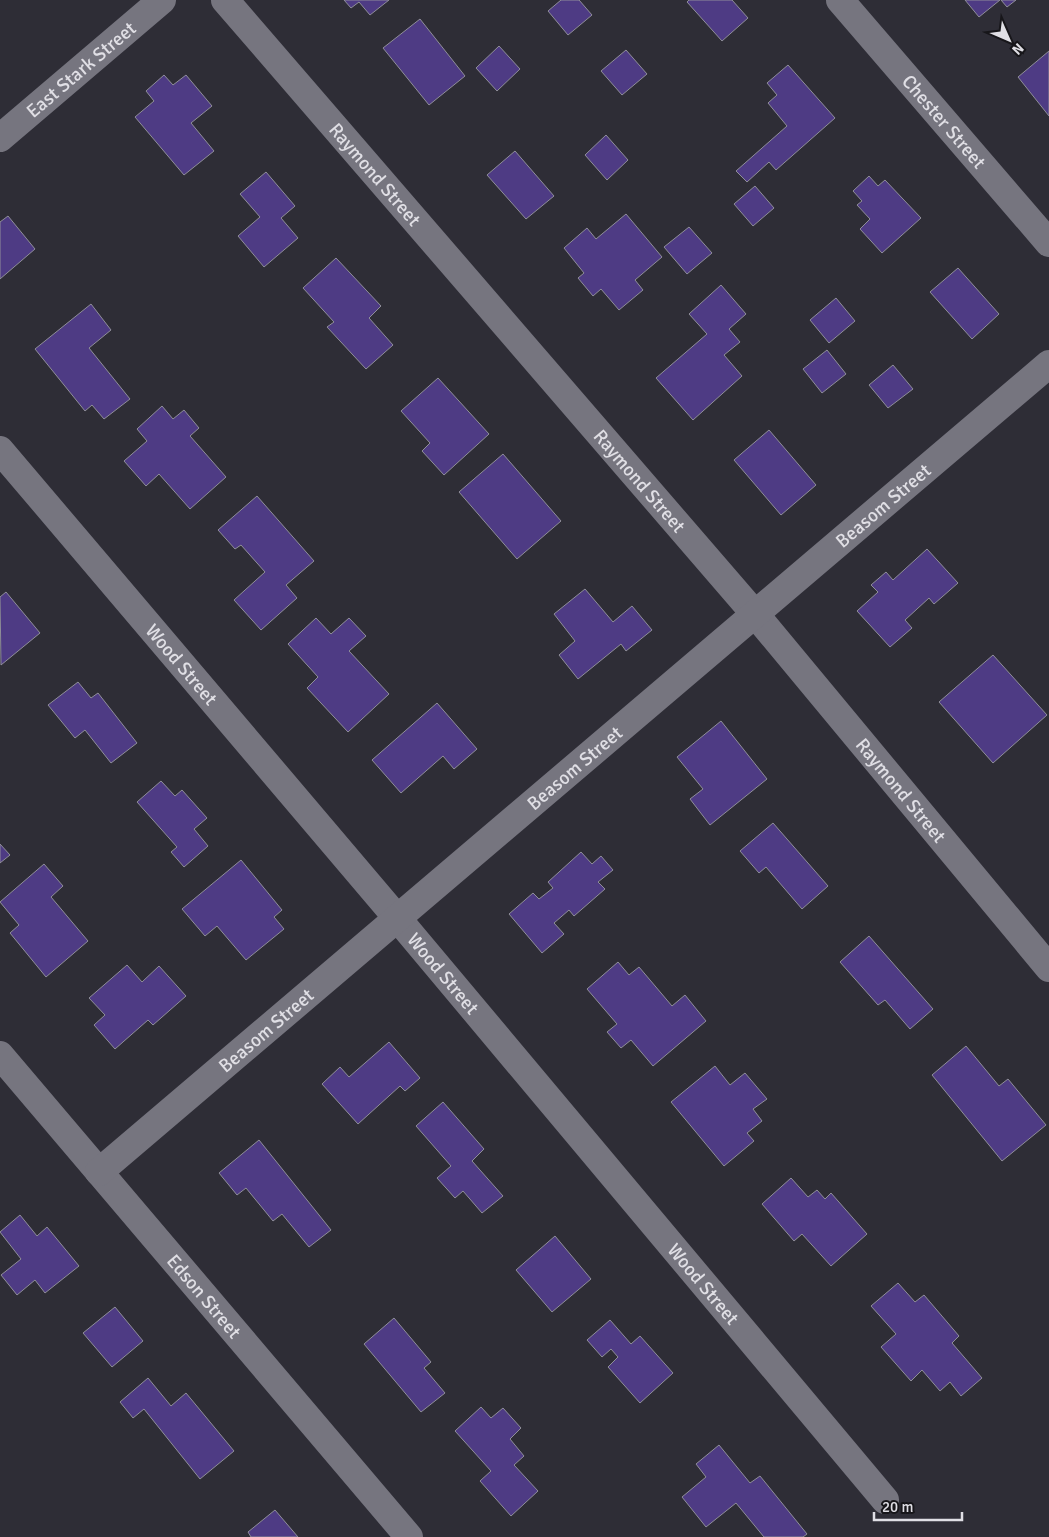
<svg xmlns="http://www.w3.org/2000/svg" width="1049" height="1537" viewBox="0 0 1049 1537" font-family="Signika,sans-serif">
<style>
.building{fill:#4e3b84;stroke:#8f8e99}
.lines{fill:none;stroke-linecap:round;stroke-linejoin:round}
.street{stroke:#76757f;stroke-width:28}
.labels{text-anchor:middle;stroke-width:4;stroke-linejoin:round;paint-order:stroke}
.street-label{font-size:19px;fill:#e0dfe5;stroke:#17161a}
</style>
<rect width="100%" height="100%" fill="#2e2d36"/>
<g class="building">
<polygon points="344,0 389,0 370,15 359,2 351,8"/>
<polygon points="561,0 579,0 592,15 568,35 548,11"/>
<polygon points="689,0 732,0 748,18 722,41 687,2"/>
<polygon points="965,0 1000,0 979,17"/>
<polygon points="1001,0 1016,0 1007,7"/>
<polygon points="420,19 465,76 429,105 383,48"/>
<polygon points="499,46 520,69 497,91 476,68"/>
<polygon points="626,50 647,74 622,95 601,71"/>
<polygon points="1049,51 1049,116 1018,77"/>
<polygon points="788,65 835,118 776,170 769,162 747,182 736,171 787,126 768,103 777,95 767,83"/>
<polygon points="164,75 173,85 186,75 212,106 191,123 214,151 184,175 135,117 154,101 146,91"/>
<polygon points="606,135 628,160 607,180 585,155"/>
<polygon points="515,151 554,196 526,219 487,175"/>
<polygon points="266,172 295,206 281,218 298,238 264,267 238,236 260,217 240,194"/>
<polygon points="869,176 878,186 885,180 921,218 882,253 860,229 870,219 857,205 862,201 853,191"/>
<polygon points="755,186 774,208 753,226 734,204"/>
<polygon points="626,214 662,257 635,280 643,290 619,310 601,289 593,296 578,278 584,273 564,248 587,228 596,239"/>
<polygon points="8,216 35,249 0,279 0,222"/>
<polygon points="689,227 712,253 687,274 664,247"/>
<polygon points="336,258 381,306 369,318 393,345 366,369 327,327 334,322 303,288"/>
<polygon points="958,268 999,314 972,339 930,292"/>
<polygon points="721,285 746,314 729,329 740,342 724,355 742,376 693,420 656,378 707,334 689,314"/>
<polygon points="836,298 855,321 829,343 810,320"/>
<polygon points="91,304 111,330 89,348 130,399 104,419 92,405 85,411 35,349"/>
<polygon points="827,350 846,374 822,393 803,369"/>
<polygon points="893,365 913,389 888,408 869,385"/>
<polygon points="438,378 489,434 444,475 422,451 430,443 401,411"/>
<polygon points="162,406 173,419 184,410 199,428 190,436 226,477 190,509 159,474 146,486 124,461 147,441 137,429"/>
<polygon points="769,430 816,485 781,515 734,460"/>
<polygon points="503,454 561,521 517,559 459,492"/>
<polygon points="257,496 314,561 286,585 297,598 261,630 234,600 265,572 241,545 235,549 218,530"/>
<polygon points="927,549 958,583 934,604 929,598 905,620 912,628 890,647 857,611 878,592 871,585 886,572 893,580"/>
<polygon points="585,589 613,622 632,606 652,630 626,651 621,644 578,679 559,655 575,641 554,614"/>
<polygon points="6,592 40,633 1,665 0,597"/>
<polygon points="316,618 331,634 349,618 366,636 349,651 389,694 348,732 307,688 318,677 288,644"/>
<polygon points="993,655 1047,715 993,763 939,702"/>
<polygon points="78,682 91,698 98,693 137,743 111,763 85,730 75,738 48,705"/>
<polygon points="437,703 477,749 454,769 443,756 401,793 372,760"/>
<polygon points="721,721 767,779 710,825 690,799 703,789 677,757"/>
<polygon points="161,781 175,796 182,790 207,818 194,829 208,846 184,867 171,852 177,847 137,802"/>
<polygon points="773,823 828,886 802,909 766,867 759,873 740,851"/>
<polygon points="0,844 10,855 0,863"/>
<polygon points="581,852 592,864 601,856 613,870 598,882 605,889 574,916 569,910 554,923 564,934 542,953 509,914 533,893 539,899 553,888 548,882"/>
<polygon points="241,860 282,910 274,917 284,929 246,960 217,926 205,936 182,909"/>
<polygon points="44,864 63,886 51,897 88,941 46,977 10,933 19,925 0,902"/>
<polygon points="869,936 933,1009 910,1029 885,1000 878,1005 840,962"/>
<polygon points="618,962 629,975 639,967 672,1006 685,995 706,1021 653,1066 631,1040 621,1048 607,1032 617,1024 587,989"/>
<polygon points="127,965 142,982 159,966 186,996 153,1025 148,1020 115,1049 94,1025 105,1015 89,998"/>
<polygon points="389,1042 420,1078 405,1091 400,1086 358,1124 322,1084 340,1067 349,1077"/>
<polygon points="966,1046 999,1086 1008,1079 1046,1125 1002,1161 932,1075"/>
<polygon points="715,1066 730,1085 745,1073 767,1099 753,1109 762,1121 747,1133 754,1141 724,1166 671,1102"/>
<polygon points="443,1102 484,1149 472,1161 503,1196 482,1213 463,1191 455,1198 437,1178 451,1166 416,1126"/>
<polygon points="259,1140 331,1230 309,1247 282,1214 273,1221 246,1188 237,1195 219,1173"/>
<polygon points="791,1178 808,1197 817,1190 825,1199 831,1193 867,1234 831,1266 802,1234 794,1241 762,1204"/>
<polygon points="20,1215 37,1236 47,1227 79,1266 45,1293 35,1280 17,1295 1,1275 21,1259 0,1232"/>
<polygon points="555,1236 591,1279 552,1312 516,1270"/>
<polygon points="898,1283 915,1302 924,1295 959,1336 952,1343 982,1378 961,1396 950,1382 940,1391 922,1370 911,1381 881,1347 896,1334 871,1306"/>
<polygon points="115,1307 143,1341 112,1367 83,1333"/>
<polygon points="394,1318 431,1362 424,1368 445,1393 421,1412 364,1344"/>
<polygon points="610,1320 631,1344 640,1336 673,1373 640,1403 608,1367 618,1357 611,1349 602,1357 587,1340"/>
<polygon points="148,1378 171,1406 186,1393 234,1451 200,1479 144,1409 133,1418 120,1402"/>
<polygon points="481,1407 491,1418 503,1408 521,1428 510,1439 524,1456 514,1465 538,1491 511,1516 480,1481 491,1471 455,1431"/>
<polygon points="719,1445 750,1483 760,1476 807,1534 803,1537 764,1537 736,1503 706,1527 682,1497 706,1477 696,1464"/>
<polygon points="275,1510 298,1537 251,1537 248,1532"/>
</g>
<g class="lines">
<g class="street">
<path id="s1" d="M225 0 755 614 1049 968"/>
<path id="s2" d="M840 0 1049 243"/>
<path id="s3" d="M0 138 162 0"/>
<path id="s4" d="M0 450 398 919 885 1500"/>
<path id="s5" d="M0 1055 409 1537"/>
<path id="s6" d="M99 1172 1049 364"/>
</g>
</g>
<g class="labels">
<g class="street-label">
<text dy="7" stroke="none"><textPath href="#s3" startOffset="106">East Stark Street</textPath></text>
<text dy="7" stroke="none"><textPath href="#s2" startOffset="160">Chester Street</textPath></text>
<text dy="7" stroke="none"><textPath href="#s1" startOffset="230">Raymond Street</textPath></text>
<text dy="7" stroke="none"><textPath href="#s1" startOffset="635">Raymond Street</textPath></text>
<text dy="7" stroke="none"><textPath href="#s6" startOffset="1029">Beasom Street</textPath></text>
<text dy="7" stroke="none"><textPath href="#s4" startOffset="281">Wood Street</textPath></text>
<text dy="7" stroke="none"><textPath href="#s6" startOffset="624">Beasom Street</textPath></text>
<text dy="7" stroke="none"><textPath href="#s1" startOffset="1040">Raymond Street</textPath></text>
<text dy="7" stroke="none"><textPath href="#s4" startOffset="686">Wood Street</textPath></text>
<text dy="7" stroke="none"><textPath href="#s6" startOffset="219">Beasom Street</textPath></text>
<text dy="7" stroke="none"><textPath href="#s4" startOffset="1091">Wood Street</textPath></text>
<text dy="7" stroke="none"><textPath href="#s5" startOffset="316">Edson Street</textPath></text>
</g>
</g>
<g transform="translate(1009 40) rotate(135)" stroke="#17161a" stroke-width="4" paint-order="stroke">
<path d="M0-4L9 19L0 12L-9 19Z" fill="#e0dfe5"/>
<text y="-8" font-size="14" font-weight="bold" text-anchor="middle" fill="#e0dfe5">N</text>
</g>
<path d="M874 1512v8h88v-8" fill="none" stroke="#e0dfe5" stroke-width="2.5"/>
<text x="882" y="1512" font-size="15" fill="#e0dfe5" stroke="#17161a" stroke-width="4" paint-order="stroke">20 m</text>
</svg>
